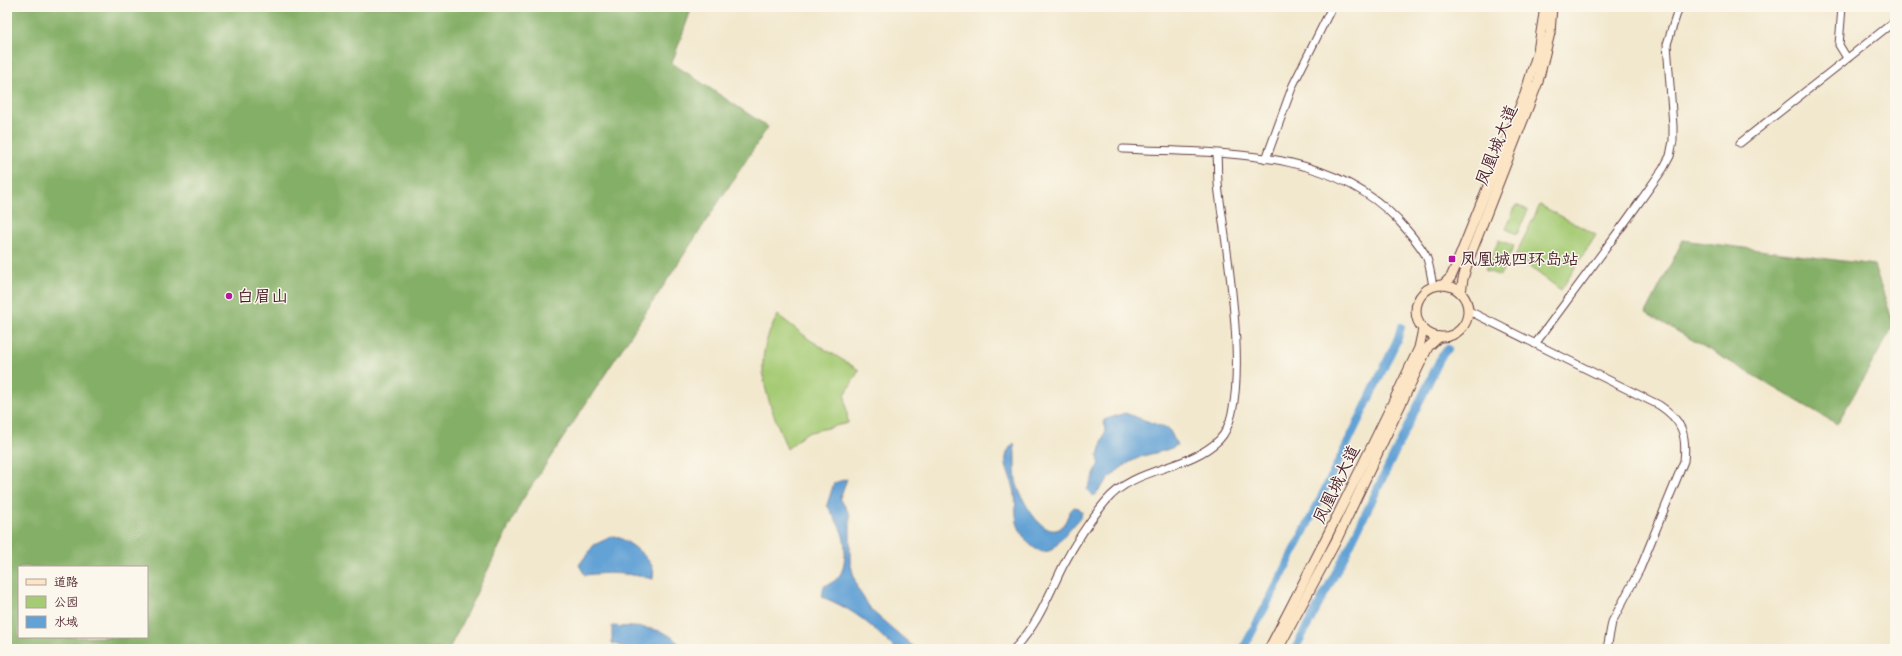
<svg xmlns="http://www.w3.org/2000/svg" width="1902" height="656" viewBox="0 0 1902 656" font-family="Caveat,'LXGW WenKai TC',sans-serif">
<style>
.green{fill:#a6cb75;stroke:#787550}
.forest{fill:#84af66;stroke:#676748;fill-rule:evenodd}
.water{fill:#63a2d5;stroke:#566080}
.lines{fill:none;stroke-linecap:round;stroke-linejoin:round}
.canal{stroke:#63a2d5;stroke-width:8}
.street-casing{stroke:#633d43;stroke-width:9}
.secondary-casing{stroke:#633d43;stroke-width:11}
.street{stroke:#fff;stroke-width:7}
.secondary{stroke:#fce5c4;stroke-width:9}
.poi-dot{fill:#b5179e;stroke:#fbf7ec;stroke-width:1.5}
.labels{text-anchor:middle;stroke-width:3;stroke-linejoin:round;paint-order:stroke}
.street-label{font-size:17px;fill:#4a1f2b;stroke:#fbf7ec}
.poi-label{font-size:17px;fill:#4a1f2b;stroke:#fbf7ec;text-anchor:start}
</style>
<rect width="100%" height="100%" fill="#fbf7ec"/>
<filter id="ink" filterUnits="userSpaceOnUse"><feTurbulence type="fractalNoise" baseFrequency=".025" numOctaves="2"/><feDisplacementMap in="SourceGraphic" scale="8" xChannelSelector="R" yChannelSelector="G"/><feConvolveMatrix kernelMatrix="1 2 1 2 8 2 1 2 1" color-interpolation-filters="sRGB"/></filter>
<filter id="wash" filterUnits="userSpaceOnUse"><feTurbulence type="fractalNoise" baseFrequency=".012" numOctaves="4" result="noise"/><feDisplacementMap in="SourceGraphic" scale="16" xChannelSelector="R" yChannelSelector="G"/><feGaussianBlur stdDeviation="0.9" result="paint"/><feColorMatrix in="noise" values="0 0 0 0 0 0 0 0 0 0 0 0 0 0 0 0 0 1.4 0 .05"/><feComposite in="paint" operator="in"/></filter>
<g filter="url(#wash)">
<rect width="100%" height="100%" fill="#f2e8ce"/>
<g class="green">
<polygon points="1516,205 1528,210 1517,234 1506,229"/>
<polygon points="1540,205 1596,235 1561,290 1515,256"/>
<polygon points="1499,240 1514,246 1500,276 1485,270"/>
<path d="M778 315 810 340 859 370 845 395 848 423 806 433 787 449C769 400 748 366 778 315Z"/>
</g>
<g class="forest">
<path d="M7 7H692L672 63 768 127 521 502 449 649H7ZM19 567H147V637H19Z"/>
<polygon points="1683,240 1874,265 1894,325 1837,424 1646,313"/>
</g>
<g class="water">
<path d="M1125 413 1169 429 1177 445C1162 454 1150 452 1136 459 1118 467 1106 481 1094 496L1087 490 1099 463 1098 455 1105 432 1104 420Z"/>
<path d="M1014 443C1016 456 1014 468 1016 480 1018 494 1039 534 1056 530 1067 528 1066 513 1074 507L1079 508 1082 512 1081 517 1053 549C1037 559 1021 537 1017 522 1015 513 1016 504 1015 494 1013 476 996 460 1014 443Z"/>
<path d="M847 479 840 498 850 515V562L857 588 872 611 916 649H895C870 624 855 610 822 597L824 586C836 582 842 576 844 563 848 537 840 527 827 505L834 483Z"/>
<path d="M613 536C624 537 650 557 653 569 654 572 653 576 653 579 629 573 609 572 585 575L579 565 594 545Z"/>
<path d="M612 626C635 628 669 624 682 649H629L612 643Z"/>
</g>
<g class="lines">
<g class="canal">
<path d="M1243 649C1298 547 1348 443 1398 338L1401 327"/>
<polyline points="1295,649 1349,548 1442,355 1448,349"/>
</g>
</g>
</g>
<g filter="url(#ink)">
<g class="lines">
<defs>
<g id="street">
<polyline points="1842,7 1839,45 1847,58"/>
<polyline points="1740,143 1895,21"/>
<path d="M1123 149C1217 154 1327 146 1398 220 1408 231 1419 243 1426 256 1430 265 1431 277 1433 286"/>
<polyline points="1266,159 1293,85 1332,7"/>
<path d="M1469 311 1659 405C1682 420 1687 434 1684 461L1640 569 1612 622 1607 649"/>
<polyline points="1535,344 1626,221 1663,169 1670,156 1673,141 1673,126 1667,44 1679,7"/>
<path d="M1014 649C1038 625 1048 596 1063 566 1075 543 1089 521 1106 501 1135 466 1187 471 1219 440 1255 405 1225 242 1219 193 1217 180 1218 167 1217 154"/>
</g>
<g id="secondary">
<circle cx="1442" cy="311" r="26"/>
<polyline points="1443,285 1451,277 1455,268 1525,94 1538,51 1545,7"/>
<polyline points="1461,293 1463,279 1468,261 1538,82 1550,33 1552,7"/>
<path d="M1269 649C1321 550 1371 449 1419 348L1423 329"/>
<polyline points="1278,649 1336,541 1428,347 1439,337"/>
</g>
</defs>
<use href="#street" class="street-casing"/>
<use href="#secondary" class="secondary-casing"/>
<use href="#street" class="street"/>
<use href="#secondary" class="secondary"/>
</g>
</g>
<g class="poi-dot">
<rect x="1448" y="255" width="8" height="8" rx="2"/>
<circle cx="229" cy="296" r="4"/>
</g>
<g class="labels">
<g class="street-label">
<text transform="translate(1496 145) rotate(-68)" y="6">凤凰城大道</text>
<text transform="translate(1336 484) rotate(-64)" y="6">凤凰城大道</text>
</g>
<g class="poi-label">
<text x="1460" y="265">凤凰城四环岛站</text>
<text x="237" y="302">白眉山</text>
</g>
</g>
<rect width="1902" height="656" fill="none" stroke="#fbf7ec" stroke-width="24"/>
<rect x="18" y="566" width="130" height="72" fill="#fbf7ec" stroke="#b4a19f"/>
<rect x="26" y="579" width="20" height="6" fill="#fce5c4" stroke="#b4a19f"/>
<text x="54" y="586" font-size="12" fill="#4a1f2b">道路</text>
<rect x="26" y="596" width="20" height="12" fill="#a6cb75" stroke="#b4a19f"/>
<text x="54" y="606" font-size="12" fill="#4a1f2b">公园</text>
<rect x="26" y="616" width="20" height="12" fill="#63a2d5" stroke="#b4a19f"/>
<text x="54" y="626" font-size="12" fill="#4a1f2b">水域</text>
</svg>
